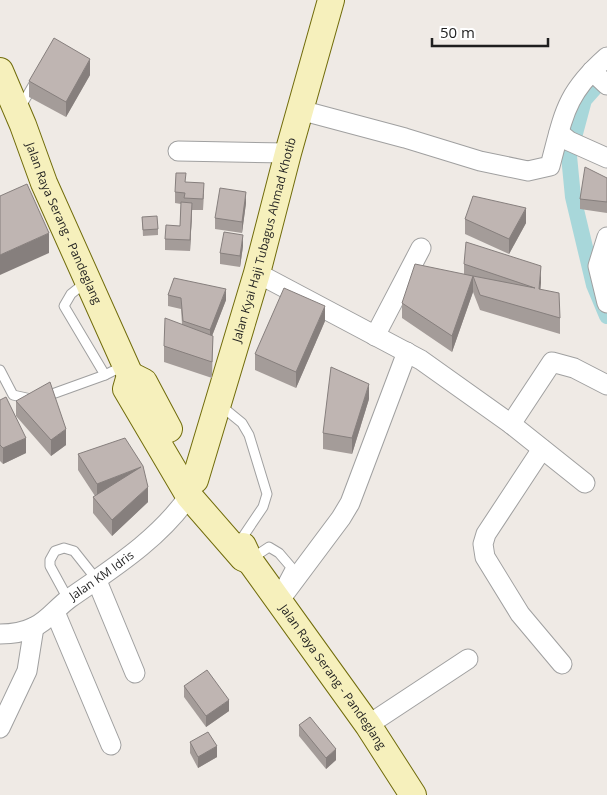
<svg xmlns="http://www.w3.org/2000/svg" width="607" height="795" viewBox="0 0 607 795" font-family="'Open Sans',sans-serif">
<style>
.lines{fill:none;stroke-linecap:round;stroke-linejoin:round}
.canal{stroke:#a8d7da;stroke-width:16}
.lane-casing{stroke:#a0a0a0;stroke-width:11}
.street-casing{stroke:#a0a0a0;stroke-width:21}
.secondary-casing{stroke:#716c0b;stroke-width:28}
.lane{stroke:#fff;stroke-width:9}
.street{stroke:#fff;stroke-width:19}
.secondary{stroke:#f6f0bc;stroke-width:26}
.wall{fill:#a49c99}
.shaded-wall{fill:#867f7d}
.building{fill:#bfb5b2;stroke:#867f7d}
.labels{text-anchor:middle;stroke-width:4.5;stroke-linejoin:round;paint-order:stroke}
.street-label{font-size:12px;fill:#1f1f1f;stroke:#fff}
</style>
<rect width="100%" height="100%" fill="#efeae5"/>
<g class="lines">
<polyline class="canal" points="607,74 584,100 569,156 573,197 594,285 607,316"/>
<defs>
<g id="lane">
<polyline points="20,108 35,82"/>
<polyline points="86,282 71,294 64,306 105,375"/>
<polyline points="0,370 13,395 31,399"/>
<polyline points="44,397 105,375 123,366"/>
<polyline points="220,405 242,423 249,435 267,494 263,507 240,541"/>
<polyline points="251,559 269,547 279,553 291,567 283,582"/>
<polyline points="68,599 50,566 50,560 55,551 64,548 74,551 97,580"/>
</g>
<g id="street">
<polyline points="592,71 607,85"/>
<path d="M300 110 405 138 480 161 528 171 550 166C564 114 565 94 607 57"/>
<polyline points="559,133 569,141 607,158"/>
<polyline points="178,151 288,153"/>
<polyline points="607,237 598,266 607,303"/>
<polyline points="257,273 421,360 511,424 585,483"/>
<polyline points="375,336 421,248"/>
<polyline points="511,424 552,362 574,368 607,385"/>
<polyline points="542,449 486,534 483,544 485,557 520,614 562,664"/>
<polyline points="97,581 135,673"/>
<polyline points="279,601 341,518 350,503 407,352"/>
<polyline points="55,612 111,745"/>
<path id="s1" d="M0 634C11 634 24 632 34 627 48 621 57 607 70 598 113 568 158 540 189 496"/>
<polyline points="368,725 468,659"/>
<polyline points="0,728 27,671 34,627"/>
</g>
<g id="secondary">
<path id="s2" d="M0 71 23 125 44 183 130 375 126 389 189 496 243 558 250 561"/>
<polyline points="130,375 144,382 169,429"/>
<path id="s3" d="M195 480 257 273 288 153 331 0"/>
<path id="s4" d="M243 546 250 561 368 725 413 795"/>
</g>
</defs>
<use href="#lane" class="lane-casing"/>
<use href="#street" class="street-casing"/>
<use href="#secondary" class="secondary-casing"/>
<use href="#lane" class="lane"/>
<use href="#street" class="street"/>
<use href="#secondary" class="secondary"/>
</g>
<g class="wall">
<polygon points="90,75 66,117 29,97 29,81"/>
<polygon points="607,178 607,213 580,209 580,199"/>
<polygon points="186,182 204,194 203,210 192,210 190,251 165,250 165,239 180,226 181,204 175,203 175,192"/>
<polygon points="246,203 242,233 215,229 215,218"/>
<polygon points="142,217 158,229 158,235 143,236"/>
<polygon points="465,219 526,223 509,254 465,234"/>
<polygon points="243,246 240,267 220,264 220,253"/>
<polygon points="464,264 541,282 540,290 560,318 560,334 480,310 473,292 452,352 402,318 402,303 464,274"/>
<polygon points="168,295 226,300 212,336 213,336 212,378 164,362 164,346 182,324 181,309 168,306"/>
<polygon points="325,321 296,388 255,370 255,354"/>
<polygon points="369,399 352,454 323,449 323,433"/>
<polygon points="0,400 26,453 3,464 0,461"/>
<polygon points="16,401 66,445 51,456 16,416"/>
<polygon points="78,454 148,502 112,536 93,513 93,497 95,496 78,470"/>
<polygon points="184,686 229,711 206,727 184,697"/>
<polygon points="299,725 336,760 326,769 299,736"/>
<polygon points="190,742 217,757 198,768 190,753"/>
</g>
<g class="shaded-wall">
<polygon points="90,59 90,75 66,117 66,102"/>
<polygon points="246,192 246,203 242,233 242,222"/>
<polygon points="192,203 192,214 190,251 190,240"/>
<polygon points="526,208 526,223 509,254 509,239"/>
<polygon points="49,233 49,253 0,275 0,255"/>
<polygon points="243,235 243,246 240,267 240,256"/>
<polygon points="541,266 541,282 539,305 539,289"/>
<polygon points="473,276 473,292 452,352 452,336"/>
<polygon points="226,289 226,300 210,341 210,330"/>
<polygon points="325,306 325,321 296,388 296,372"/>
<polygon points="369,384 369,399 352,454 352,438"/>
<polygon points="66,429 66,445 51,456 51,440"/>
<polygon points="26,438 26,453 3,464 3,448"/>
<polygon points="141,467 97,500 97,484"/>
<polygon points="148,487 148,502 112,536 112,520"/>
<polygon points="229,700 229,711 206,727 206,716"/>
<polygon points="217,746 217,757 198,768 198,757"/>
<polygon points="336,749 336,760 326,769 326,758"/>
</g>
<g class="building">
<polygon points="54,38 90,59 66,102 29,81"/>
<polygon points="585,167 607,178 607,202 580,199"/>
<polygon points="176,173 186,173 185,182 204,183 203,199 184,198 185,193 175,192"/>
<polygon points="27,184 49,233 0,255 0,196"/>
<polygon points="220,188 246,192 242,222 215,218"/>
<polygon points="473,196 526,208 509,239 465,219"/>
<polygon points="181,202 192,203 190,240 165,239 166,225 180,226"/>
<polygon points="157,216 158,229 143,230 142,217"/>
<polygon points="224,232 243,235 240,256 220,253"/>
<polygon points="466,242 541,266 539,289 559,293 560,318 480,295 473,276 535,288 464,264"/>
<polygon points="415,264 473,276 452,336 402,303"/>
<polygon points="174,278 226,289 210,330 183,321 181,298 168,295"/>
<polygon points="284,288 325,306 296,372 255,354"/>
<polygon points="165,318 213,336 212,362 164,346"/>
<polygon points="331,367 369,384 352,438 323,433"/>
<polygon points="50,382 66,429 51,440 16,401"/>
<polygon points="6,397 26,438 3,448 0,445 0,400"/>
<polygon points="125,438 143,466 148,487 112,520 93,497 141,467 97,484 78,454"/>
<polygon points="207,670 229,700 206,716 184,686"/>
<polygon points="310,717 336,749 326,758 299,725"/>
<polygon points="208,732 217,746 198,757 190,742"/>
</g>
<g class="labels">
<g class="street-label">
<text dy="4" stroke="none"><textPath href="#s2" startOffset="165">Jalan Raya Serang - Pandeglang</textPath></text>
<text dy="4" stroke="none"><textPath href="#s3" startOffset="250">Jalan Kyai Haji Tubagus Ahmad Khotib</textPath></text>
<text dy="4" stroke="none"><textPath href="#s1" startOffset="120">Jalan KM Idris</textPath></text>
<text dy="4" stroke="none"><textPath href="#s4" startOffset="159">Jalan Raya Serang - Pandeglang</textPath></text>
</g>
</g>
<path d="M432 38v8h116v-8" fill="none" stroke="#1f1f1f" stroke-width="2.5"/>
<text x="440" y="38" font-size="15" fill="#1f1f1f" stroke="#ffffff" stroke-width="4" paint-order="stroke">50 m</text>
</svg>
